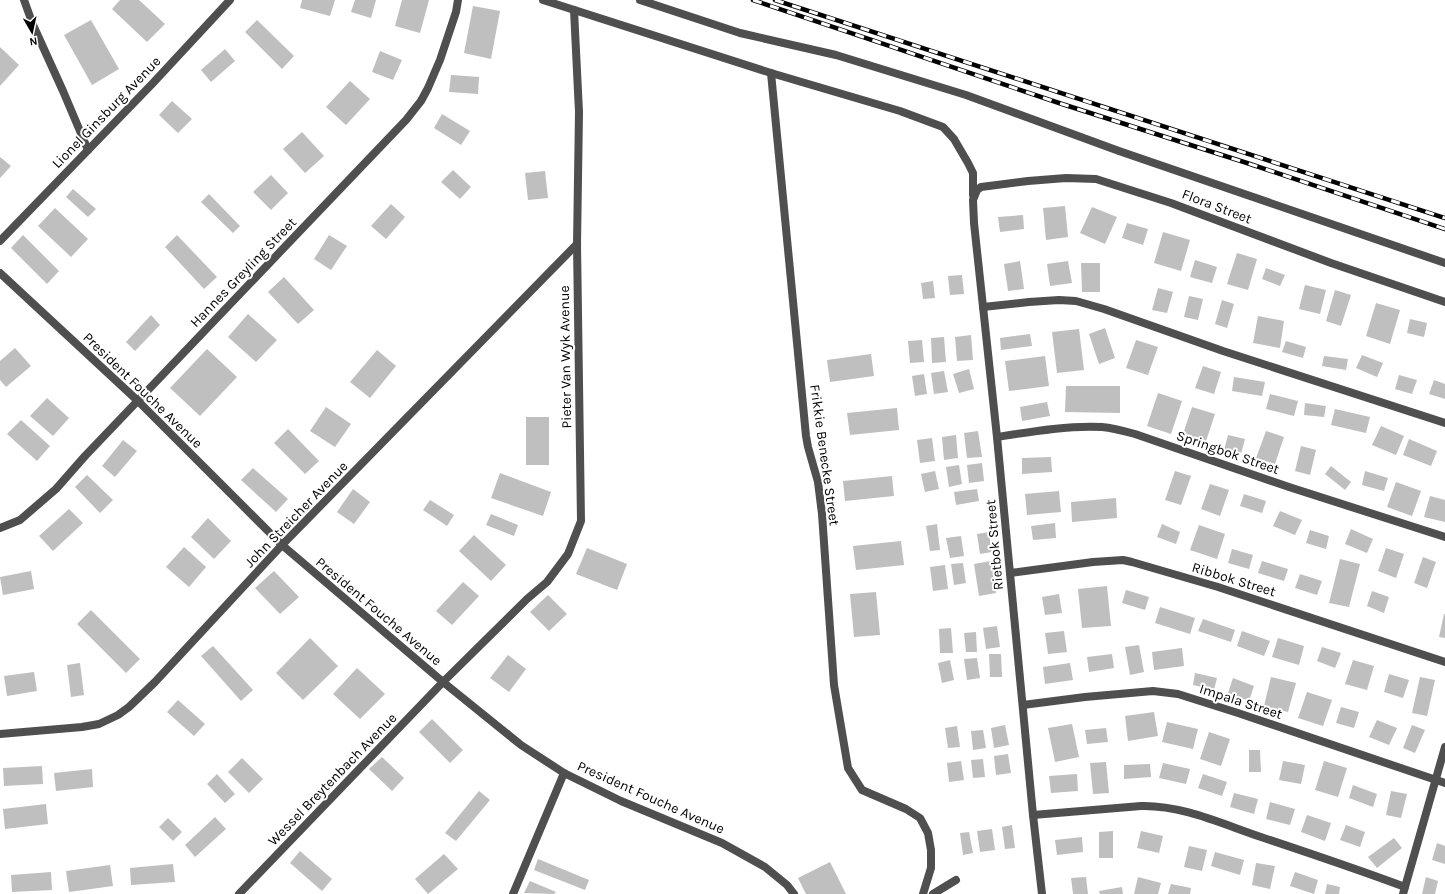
<svg xmlns="http://www.w3.org/2000/svg" width="1445" height="894" viewBox="0 0 1445 894" font-family="Karla,sans-serif">
<style>
.building{fill:#bfbfbf}
.lines{fill:none;stroke-linecap:round;stroke-linejoin:round}
.street{stroke:#4f4f4f;stroke-width:8}
.rail-casing{stroke:#000;stroke-width:4.5}
.rail{stroke:#fff;stroke-width:3;stroke-dasharray:9;stroke-linecap:butt}
.labels{text-anchor:middle;stroke-width:4;stroke-linejoin:round;paint-order:stroke}
.street-label{font-size:14px;fill:#000;stroke:#fff}
</style>
<rect width="100%" height="100%" fill="#fff"/>
<g class="building">
<polygon points="120,0 139,0 165,24 147,42 112,9"/>
<polygon points="302,0 335,0 330,16 300,8"/>
<polygon points="355,0 376,0 371,18 351,12"/>
<polygon points="402,0 429,0 420,33 395,26"/>
<polygon points="473,6 500,11 491,59 464,53"/>
<polygon points="91,20 119,69 92,85 64,35"/>
<polygon points="257,20 294,56 282,69 245,32"/>
<polygon points="0,47 19,65 0,86"/>
<polygon points="225,49 235,61 211,82 201,70"/>
<polygon points="380,51 402,60 393,80 372,72"/>
<polygon points="451,75 479,77 478,94 449,92"/>
<polygon points="350,81 370,99 346,125 326,107"/>
<polygon points="172,101 192,119 178,133 159,115"/>
<polygon points="442,114 470,131 461,145 434,128"/>
<polygon points="302,132 324,156 305,173 283,149"/>
<polygon points="0,157 11,166 0,178"/>
<polygon points="453,170 471,187 460,199 441,182"/>
<polygon points="545,171 548,198 528,200 525,173"/>
<polygon points="271,175 288,193 271,210 253,192"/>
<polygon points="73,189 96,209 88,217 66,197"/>
<polygon points="209,194 240,226 233,233 201,202"/>
<polygon points="391,204 405,217 386,239 371,226"/>
<polygon points="1065,206 1068,237 1046,240 1043,208"/>
<polygon points="1092,207 1117,217 1105,244 1080,233"/>
<polygon points="55,208 88,239 71,257 38,226"/>
<polygon points="1023,215 1024,229 1000,232 998,217"/>
<polygon points="1127,223 1148,229 1143,245 1122,238"/>
<polygon points="1163,232 1190,240 1181,271 1154,263"/>
<polygon points="23,235 59,271 47,284 11,248"/>
<polygon points="177,235 217,277 204,289 165,247"/>
<polygon points="329,235 347,246 331,270 314,259"/>
<polygon points="1237,253 1257,259 1248,290 1227,284"/>
<polygon points="1195,260 1217,267 1212,283 1190,277"/>
<polygon points="1020,261 1024,289 1008,291 1004,264"/>
<polygon points="1068,261 1072,283 1050,286 1047,264"/>
<polygon points="1081,263 1100,263 1100,292 1082,292"/>
<polygon points="1266,268 1285,275 1280,286 1262,279"/>
<polygon points="962,275 964,294 950,295 948,276"/>
<polygon points="284,277 314,310 298,324 268,292"/>
<polygon points="933,281 935,298 923,299 921,283"/>
<polygon points="1305,285 1326,290 1320,314 1299,309"/>
<polygon points="1158,288 1173,292 1167,313 1152,310"/>
<polygon points="1335,290 1351,295 1341,326 1326,321"/>
<polygon points="1189,296 1203,299 1198,320 1184,317"/>
<polygon points="1222,300 1234,304 1227,328 1215,324"/>
<polygon points="1376,303 1400,310 1390,344 1366,336"/>
<polygon points="248,314 277,340 256,362 228,337"/>
<polygon points="151,315 160,325 135,351 126,342"/>
<polygon points="1258,316 1284,321 1280,348 1253,343"/>
<polygon points="1410,319 1427,323 1424,337 1407,333"/>
<polygon points="1105,328 1115,358 1099,364 1089,334"/>
<polygon points="1079,329 1084,370 1057,373 1052,332"/>
<polygon points="1030,334 1032,346 1001,350 1000,338"/>
<polygon points="971,335 973,360 957,361 955,337"/>
<polygon points="944,337 946,362 932,363 931,338"/>
<polygon points="922,340 924,362 910,363 908,341"/>
<polygon points="1136,340 1158,347 1148,375 1126,368"/>
<polygon points="1286,341 1306,347 1303,358 1282,352"/>
<polygon points="15,348 31,366 6,387 0,380 0,361"/>
<polygon points="207,349 237,377 200,416 170,388"/>
<polygon points="377,350 396,366 370,398 350,382"/>
<polygon points="871,354 874,376 830,382 827,360"/>
<polygon points="1362,355 1383,363 1377,377 1356,368"/>
<polygon points="1045,356 1049,386 1009,391 1005,361"/>
<polygon points="1324,356 1348,359 1346,370 1322,366"/>
<polygon points="1203,366 1221,372 1214,394 1195,388"/>
<polygon points="969,369 974,389 959,393 953,374"/>
<polygon points="944,371 948,392 934,394 931,373"/>
<polygon points="924,374 927,394 915,396 912,376"/>
<polygon points="1399,375 1417,380 1412,394 1395,389"/>
<polygon points="1234,377 1265,382 1262,396 1232,391"/>
<polygon points="1434,380 1445,384 1445,399 1429,394"/>
<polygon points="1066,386 1120,386 1120,413 1065,412"/>
<polygon points="1158,393 1182,401 1171,434 1147,426"/>
<polygon points="1270,394 1298,401 1294,416 1266,409"/>
<polygon points="47,398 69,418 53,436 30,416"/>
<polygon points="1047,402 1050,416 1022,421 1020,407"/>
<polygon points="1305,403 1326,406 1324,417 1304,415"/>
<polygon points="326,407 351,424 335,447 310,431"/>
<polygon points="1192,407 1215,414 1205,444 1182,437"/>
<polygon points="897,408 899,430 850,435 847,413"/>
<polygon points="1335,409 1370,417 1366,433 1331,425"/>
<rect x="526" y="417" width="23" height="48"/>
<polygon points="21,420 50,446 37,461 7,434"/>
<polygon points="1381,426 1404,436 1396,455 1372,445"/>
<polygon points="288,429 319,461 305,474 274,443"/>
<polygon points="978,431 982,457 967,458 964,433"/>
<polygon points="1266,431 1284,437 1275,464 1256,458"/>
<polygon points="956,435 958,458 944,460 942,437"/>
<polygon points="1228,435 1245,439 1241,454 1224,450"/>
<polygon points="932,438 935,461 920,463 917,440"/>
<polygon points="1409,439 1437,451 1431,466 1403,455"/>
<polygon points="123,440 137,451 115,477 102,466"/>
<polygon points="1301,446 1316,450 1310,475 1295,471"/>
<polygon points="1051,457 1052,472 1022,474 1022,458"/>
<polygon points="982,463 984,481 969,483 967,465"/>
<polygon points="959,465 962,484 949,487 946,467"/>
<polygon points="1331,466 1351,482 1345,490 1325,474"/>
<polygon points="253,468 288,499 276,512 241,480"/>
<polygon points="935,471 939,489 925,492 921,474"/>
<polygon points="1175,471 1191,476 1181,505 1165,500"/>
<polygon points="1365,471 1388,478 1384,491 1362,485"/>
<polygon points="500,473 551,492 543,516 491,498"/>
<polygon points="87,475 113,500 100,513 75,487"/>
<polygon points="892,476 894,496 845,501 843,481"/>
<polygon points="1396,482 1421,491 1412,516 1387,507"/>
<polygon points="1210,484 1229,490 1220,516 1201,509"/>
<polygon points="353,489 370,502 354,524 337,512"/>
<polygon points="977,489 979,501 956,505 954,492"/>
<polygon points="1059,491 1061,512 1027,515 1025,494"/>
<polygon points="1244,494 1266,501 1262,513 1240,506"/>
<polygon points="1430,496 1445,500 1445,522 1424,517"/>
<polygon points="1116,498 1117,518 1072,522 1071,502"/>
<polygon points="430,500 454,515 447,526 423,510"/>
<polygon points="69,509 83,523 53,551 39,536"/>
<polygon points="1280,511 1302,520 1295,535 1273,526"/>
<polygon points="491,514 518,525 514,536 486,525"/>
<polygon points="208,518 231,541 214,559 191,537"/>
<polygon points="1055,523 1056,538 1033,540 1031,526"/>
<polygon points="937,524 940,550 930,551 926,526"/>
<polygon points="1162,524 1180,532 1176,544 1157,537"/>
<polygon points="1199,525 1225,534 1217,559 1190,550"/>
<polygon points="1351,529 1373,539 1367,553 1345,544"/>
<polygon points="1310,530 1329,536 1326,549 1306,543"/>
<polygon points="989,532 992,552 980,554 977,534"/>
<polygon points="474,535 506,565 491,581 459,551"/>
<polygon points="961,536 964,556 950,558 946,538"/>
<polygon points="901,541 904,565 856,570 853,546"/>
<polygon points="184,547 206,567 189,587 166,567"/>
<polygon points="587,548 627,564 617,590 576,574"/>
<polygon points="1386,548 1404,554 1396,578 1378,571"/>
<polygon points="1232,549 1253,555 1249,569 1228,563"/>
<polygon points="1423,557 1436,562 1427,588 1414,583"/>
<polygon points="1340,559 1360,564 1349,607 1329,603"/>
<polygon points="991,561 996,593 979,596 974,564"/>
<polygon points="1262,561 1288,569 1284,581 1258,573"/>
<polygon points="963,563 966,583 954,585 951,564"/>
<polygon points="945,565 948,589 933,591 930,567"/>
<polygon points="31,571 34,589 3,595 0,577"/>
<polygon points="274,571 299,597 280,614 255,588"/>
<polygon points="1300,574 1322,581 1317,595 1295,588"/>
<polygon points="463,582 479,596 452,625 436,611"/>
<polygon points="1107,586 1111,626 1082,628 1078,589"/>
<polygon points="1126,590 1149,597 1145,610 1122,603"/>
<polygon points="1372,591 1389,597 1384,613 1367,606"/>
<polygon points="876,592 880,635 854,637 850,594"/>
<polygon points="1059,594 1062,613 1045,615 1042,597"/>
<polygon points="548,595 567,614 549,631 530,612"/>
<polygon points="1160,607 1195,618 1190,634 1155,623"/>
<polygon points="91,610 140,659 126,673 77,624"/>
<polygon points="1444,614 1445,614 1445,638 1439,637"/>
<polygon points="1203,619 1235,630 1231,642 1198,631"/>
<polygon points="997,626 1000,647 986,649 983,628"/>
<polygon points="951,628 953,653 940,653 939,629"/>
<polygon points="1064,631 1067,652 1048,654 1045,633"/>
<polygon points="1242,631 1270,641 1264,656 1237,646"/>
<polygon points="976,632 977,652 966,652 964,633"/>
<polygon points="310,638 338,666 303,700 276,673"/>
<polygon points="1278,638 1304,646 1299,665 1272,657"/>
<polygon points="1139,645 1144,672 1130,675 1125,647"/>
<polygon points="213,646 253,690 241,701 201,656"/>
<polygon points="1322,647 1341,653 1335,668 1317,661"/>
<polygon points="1182,648 1184,666 1154,670 1152,652"/>
<polygon points="989,654 1001,654 1002,677 990,677"/>
<polygon points="1112,654 1114,668 1089,672 1087,657"/>
<polygon points="508,655 526,669 509,692 490,678"/>
<polygon points="977,658 980,678 967,680 964,659"/>
<polygon points="950,660 954,680 942,683 938,663"/>
<polygon points="1353,660 1374,666 1367,690 1345,684"/>
<polygon points="80,663 84,695 71,697 67,665"/>
<polygon points="1070,663 1073,680 1045,684 1043,667"/>
<polygon points="357,668 385,694 360,719 333,694"/>
<polygon points="34,672 37,691 7,696 4,676"/>
<polygon points="1195,673 1217,678 1214,690 1193,685"/>
<polygon points="1389,674 1409,680 1403,698 1384,692"/>
<polygon points="1271,677 1296,683 1288,712 1264,706"/>
<polygon points="1420,677 1435,680 1427,716 1412,713"/>
<polygon points="1233,678 1254,686 1249,701 1228,693"/>
<polygon points="1307,692 1332,700 1323,726 1298,718"/>
<polygon points="178,700 205,724 194,736 167,712"/>
<polygon points="1341,707 1359,712 1354,728 1336,723"/>
<polygon points="1154,712 1158,736 1128,741 1125,716"/>
<polygon points="432,719 463,750 450,763 419,732"/>
<polygon points="1377,720 1397,728 1389,745 1369,737"/>
<polygon points="1167,722 1198,729 1193,749 1162,742"/>
<polygon points="1072,724 1079,757 1055,762 1048,728"/>
<polygon points="1005,725 1009,745 994,748 991,728"/>
<polygon points="1412,725 1425,730 1415,753 1403,748"/>
<polygon points="957,726 960,747 948,748 945,728"/>
<polygon points="1106,728 1108,742 1087,744 1085,730"/>
<polygon points="983,730 986,748 973,750 971,731"/>
<polygon points="1209,732 1230,739 1221,766 1200,759"/>
<polygon points="1249,750 1260,750 1261,772 1249,772"/>
<polygon points="1008,754 1011,773 996,775 994,756"/>
<polygon points="382,757 404,778 392,791 369,769"/>
<polygon points="242,758 263,779 249,793 228,772"/>
<polygon points="983,759 985,777 973,778 971,760"/>
<polygon points="961,761 964,780 949,782 947,763"/>
<polygon points="1283,761 1305,765 1301,784 1279,780"/>
<polygon points="1324,761 1347,768 1338,797 1315,790"/>
<polygon points="1106,762 1109,793 1093,794 1090,763"/>
<polygon points="1163,763 1190,769 1186,784 1159,778"/>
<polygon points="1150,764 1151,777 1124,779 1124,765"/>
<polygon points="42,766 43,784 4,786 3,768"/>
<polygon points="92,769 93,787 56,791 54,773"/>
<polygon points="217,774 235,794 225,803 207,784"/>
<polygon points="1077,774 1078,791 1051,793 1049,776"/>
<polygon points="1203,774 1227,782 1222,796 1198,788"/>
<polygon points="1353,785 1377,794 1373,807 1349,798"/>
<polygon points="479,791 490,800 456,841 445,833"/>
<polygon points="1391,791 1407,794 1401,818 1386,815"/>
<polygon points="1234,793 1258,799 1254,814 1230,807"/>
<polygon points="1270,802 1295,809 1290,825 1266,819"/>
<polygon points="46,804 48,824 5,829 3,809"/>
<polygon points="1307,815 1331,823 1325,841 1301,832"/>
<polygon points="215,817 226,829 195,857 185,845"/>
<polygon points="168,818 182,832 173,841 159,827"/>
<polygon points="1012,825 1015,848 1005,849 1002,827"/>
<polygon points="1346,825 1365,832 1360,847 1340,840"/>
<polygon points="992,829 995,850 980,852 977,831"/>
<polygon points="1113,831 1113,858 1099,858 1099,832"/>
<polygon points="1141,831 1163,836 1159,853 1137,848"/>
<polygon points="969,832 973,853 963,855 960,833"/>
<polygon points="1082,837 1083,852 1057,855 1055,840"/>
<polygon points="1394,838 1402,848 1377,868 1368,857"/>
<polygon points="1437,843 1445,846 1445,864 1432,860"/>
<polygon points="1189,846 1207,850 1202,871 1184,867"/>
<polygon points="300,851 332,879 322,891 290,863"/>
<polygon points="1215,852 1244,860 1240,875 1211,866"/>
<polygon points="444,854 458,869 428,894 415,879"/>
<polygon points="538,859 589,880 585,890 534,870"/>
<polygon points="830,862 846,894 806,894 798,878"/>
<polygon points="1256,863 1275,866 1270,889 1252,885"/>
<polygon points="173,864 175,882 131,885 130,868"/>
<polygon points="110,865 113,886 69,892 66,871"/>
<polygon points="51,872 52,890 12,892 11,875"/>
<polygon points="1295,872 1318,880 1314,894 1290,886"/>
<polygon points="1086,877 1088,894 1073,894 1071,878"/>
<polygon points="1138,877 1161,883 1158,894 1134,894"/>
<polygon points="1426,877 1438,881 1435,894 1422,894"/>
<polygon points="530,881 556,892 554,894 524,893"/>
<polygon points="1171,884 1191,888 1190,894 1168,894"/>
<polygon points="1327,884 1340,887 1339,894 1325,894"/>
<polygon points="1122,887 1123,894 1100,894 1099,891"/>
</g>
<g class="lines">
<g class="street">
<polyline points="24,0 33,25 63,91 88,150"/>
<polyline points="543,0 771,73 900,111 943,127 954,139 968,163 973,173 973,195"/>
<polyline points="640,0 740,33 836,55 966,95 1119,151 1445,263"/>
<polyline points="771,73 806,436 808,447 818,482 822,514 834,685 848,768 862,790 906,809 920,818 928,833 931,850 931,868 923,894"/>
<polyline points="0,241 153,83 230,0"/>
<polyline points="0,273 138,401 282,545 443,682 521,745 564,773 621,801 722,843 765,867 787,885 794,894"/>
<polyline points="983,307 1029,302 1059,300 1076,301 1104,309 1223,351 1445,423"/>
<path d="M997 437C1029 432 1070 425 1102 427 1113 428 1124 431 1135 434L1289 487 1445 537"/>
<polyline points="0,528 20,520 56,489 85,456 406,120 421,101 428,88 440,60 456,12 458,0"/>
<polyline points="1010,573 1093,562 1123,560 1132,562 1218,587 1445,662"/>
<polyline points="1023,705 1085,697 1153,691 1178,694 1238,713 1445,783"/>
<polyline points="0,734 82,727 99,724 118,715 129,707 155,682 282,545 577,244"/>
<path d="M1033 815 1141 806C1182 805 1222 824 1261 837 1309 853 1357 869 1405 887"/>
<polyline points="239,894 443,682 527,599 547,582 568,554 581,521 577,244 579,112 574,10"/>
<polyline points="513,894 564,773"/>
<polyline points="933,894 956,880"/>
<polyline points="1042,894 1033,815 997,437 974,223 973,200 977,190 981,187 1028,181 1066,178 1096,179 1171,203 1331,263 1445,302"/>
<polyline points="1403,894 1445,747"/>
</g>
<defs>
<g id="rail">
<polyline points="753,0 1062,104 1247,163 1445,229"/>
<polyline points="775,0 1445,218"/>
</g>
</defs>
<use href="#rail" class="rail-casing"/>
<use href="#rail" class="rail"/>
</g>
<g class="labels">
<g class="street-label">
<text transform="translate(106 112) rotate(-46)" y="5">Lionel Ginsburg Avenue</text>
<text transform="translate(1217 206) rotate(21)" y="5">Flora Street</text>
<text transform="translate(243 272) rotate(-46)" y="5">Hannes Greyling Street</text>
<text transform="translate(565 357) rotate(-91)" y="5">Pieter Van Wyk Avenue</text>
<text transform="translate(143 390) rotate(44)" y="5">President Fouche Avenue</text>
<text transform="translate(1228 452) rotate(19)" y="5">Springbok Street</text>
<text transform="translate(825 455) rotate(82)" y="5">Frikkie Benecke Street</text>
<text transform="translate(296 514) rotate(-46)" y="5">John Streicher Avenue</text>
<text transform="translate(994 545) rotate(-95)" y="5">Rietbok Street</text>
<text transform="translate(1234 579) rotate(17)" y="5">Ribbok Street</text>
<text transform="translate(379 611) rotate(40)" y="5">President Fouche Avenue</text>
<text transform="translate(1241 701) rotate(18)" y="5">Impala Street</text>
<text transform="translate(332 779) rotate(-46)" y="5">Wessel Breytenbach Avenue</text>
<text transform="translate(651 797) rotate(24)" y="5">President Fouche Avenue</text>
</g>
</g>
<g transform="translate(32 32) rotate(171)" stroke="#ffffff" stroke-width="3" paint-order="stroke">
<path d="M0-3L7 15L0 10L-7 15Z" fill="#000000"/>
<text y="-6" font-size="11" font-weight="bold" text-anchor="middle" fill="#000000">N</text>
</g>
</svg>
